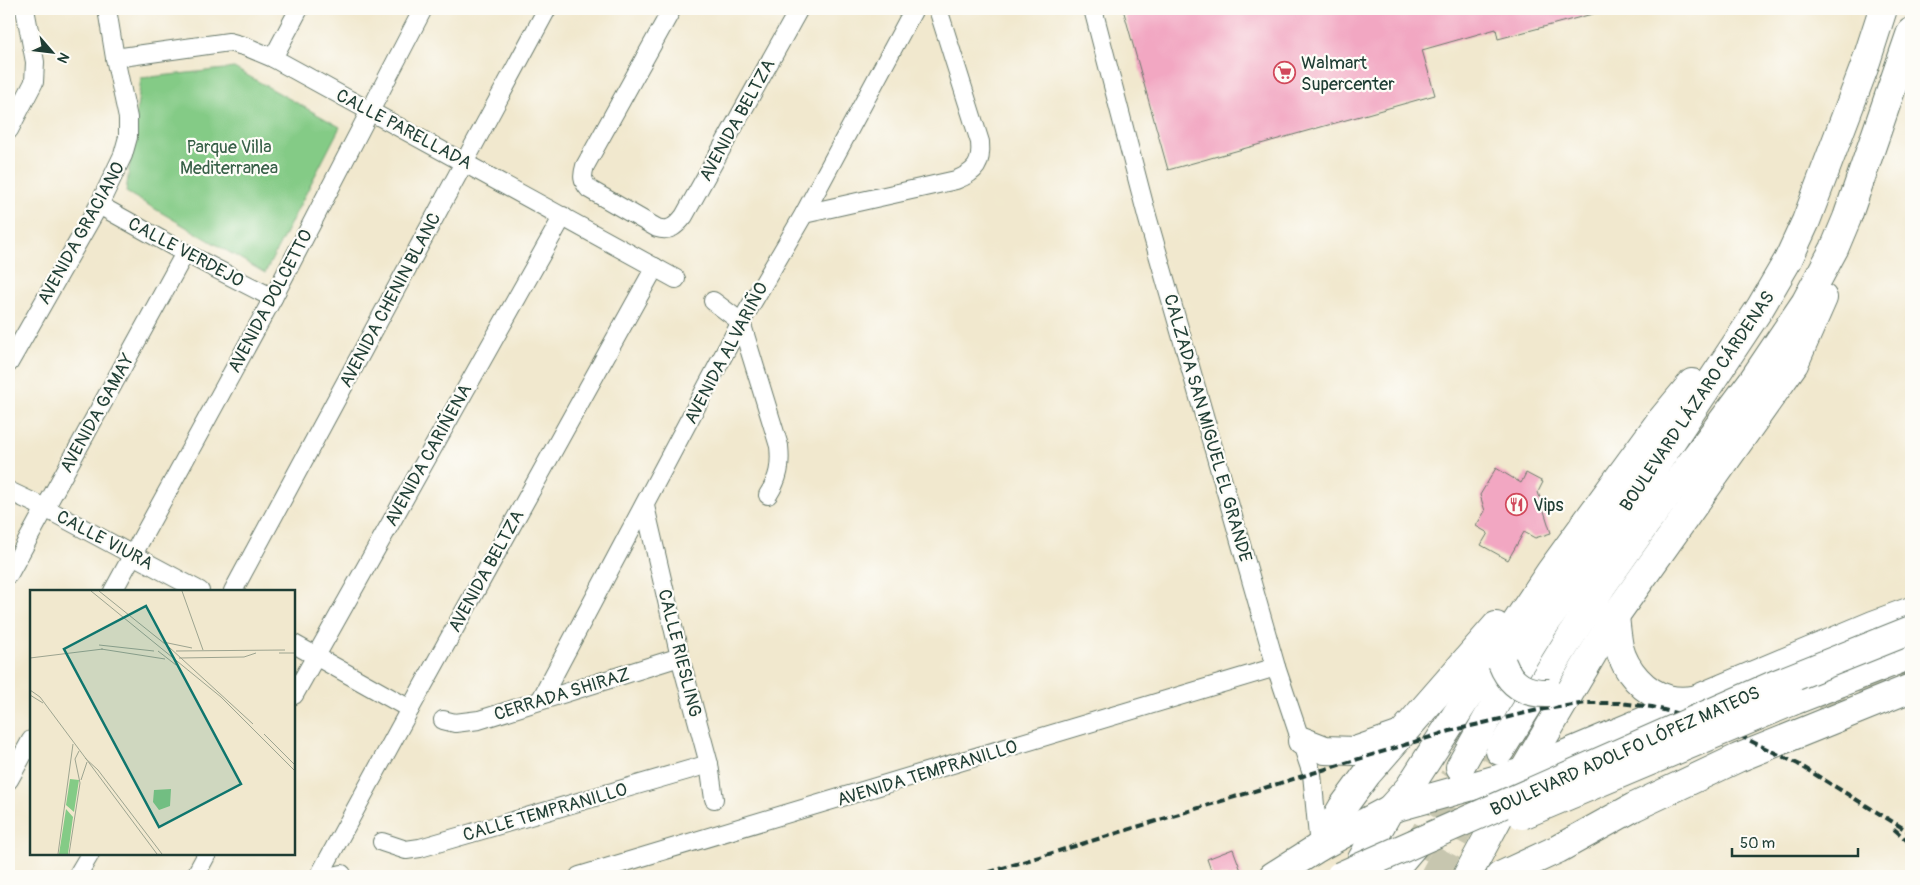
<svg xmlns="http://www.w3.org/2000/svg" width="1920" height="885" viewBox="0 0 1920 885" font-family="Pangolin,sans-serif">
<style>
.green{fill:#84cb86;stroke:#52845d}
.building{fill:#f2a7c2}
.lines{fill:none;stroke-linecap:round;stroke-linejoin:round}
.highway-tunnel{stroke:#c7c6af;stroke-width:28;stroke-dasharray:28 14;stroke-linecap:butt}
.street-casing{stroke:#68796a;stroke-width:20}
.highway-casing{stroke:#68796a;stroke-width:30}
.street{stroke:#fff;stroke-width:18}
.highway{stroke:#fff;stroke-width:28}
.rail{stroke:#1f3d34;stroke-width:4;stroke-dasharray:8 4;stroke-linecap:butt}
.highway-bridge-casing{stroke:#68796a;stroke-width:30;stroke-linecap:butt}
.highway-bridge{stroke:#fff;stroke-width:28}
.labels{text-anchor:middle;stroke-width:4.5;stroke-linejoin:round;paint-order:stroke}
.poi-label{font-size:18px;fill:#1f3d34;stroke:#fdfcf7;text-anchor:start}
.street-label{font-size:18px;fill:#1f3d34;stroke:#fdfcf7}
.park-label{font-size:18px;fill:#386048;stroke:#fdfcf7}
.inset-road{fill:none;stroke:#9da490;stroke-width:1}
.view{fill:#0f766e;fill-opacity:0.15;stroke:#0f766e;stroke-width:2.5}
.inset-edge{fill:none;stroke:#1f3d34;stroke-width:2.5}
</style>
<rect width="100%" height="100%" fill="#fdfcf7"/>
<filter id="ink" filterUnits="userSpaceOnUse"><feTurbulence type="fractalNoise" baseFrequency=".02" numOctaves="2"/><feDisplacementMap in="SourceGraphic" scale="10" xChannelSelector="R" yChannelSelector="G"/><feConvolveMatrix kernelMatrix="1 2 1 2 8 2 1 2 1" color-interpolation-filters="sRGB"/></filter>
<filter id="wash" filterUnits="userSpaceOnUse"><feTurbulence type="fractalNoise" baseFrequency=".0096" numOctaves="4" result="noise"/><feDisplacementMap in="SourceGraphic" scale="20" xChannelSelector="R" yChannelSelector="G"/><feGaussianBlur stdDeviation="1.12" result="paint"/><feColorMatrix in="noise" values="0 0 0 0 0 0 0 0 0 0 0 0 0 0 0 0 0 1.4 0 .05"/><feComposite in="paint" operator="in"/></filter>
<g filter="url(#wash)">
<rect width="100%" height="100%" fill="#f1e8ce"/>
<polygon class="green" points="234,68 340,127 265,273 126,192 141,78"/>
<g id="blocks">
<g class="building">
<polygon points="1123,9 1595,9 1596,13 1498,39 1496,29 1422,50 1435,95 1168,170"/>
<polygon points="1496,468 1521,483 1526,473 1543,482 1538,492 1551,533 1535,538 1524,532 1508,560 1481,545 1488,533 1476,526 1485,511 1480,495"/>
<polygon points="1233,849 1243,876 1213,876 1207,859"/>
</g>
</g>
</g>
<g filter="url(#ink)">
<use href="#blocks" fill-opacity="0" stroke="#68796a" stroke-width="1"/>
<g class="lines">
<g class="highway-tunnel">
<polyline points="1820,710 1911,672"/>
<polyline points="1414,854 1454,777"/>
<polyline points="1434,876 1500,751"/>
</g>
<defs>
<g id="street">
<path d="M672 9 585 166C582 176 582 181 589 189L657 228C670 232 676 226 684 216L799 9"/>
<polyline points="1093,9 1147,216 1276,667 1312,774 1319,847"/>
<polyline points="115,58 229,42 247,47 273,58 676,279"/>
<polyline points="273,58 299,9"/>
<polyline points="9,130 34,82 35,62 25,9"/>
<polyline points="99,205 185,253 273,298"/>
<path d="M804 214 956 180C976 172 982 164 980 142L938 9"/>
<path d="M713 301 741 322 779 446C781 465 779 478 768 495"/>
<polyline points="9,363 99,205 123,155 128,137 128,118 115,58 107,9"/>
<polyline points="9,491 45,508 200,591"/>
<polyline points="645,506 680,657 709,764 714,799"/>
<polyline points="9,574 185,253"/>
<polyline points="113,591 273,298 423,9"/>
<polyline points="233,591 547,9"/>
<polyline points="294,644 410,709"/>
<polyline points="294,695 563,216"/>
<polyline points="541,699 741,322 804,214 914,9"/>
<polyline points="443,720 455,723 479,720 680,657"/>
<polyline points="9,780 31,740"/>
<polyline points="382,842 406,850 420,848 709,764"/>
<polyline points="77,876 90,854"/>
<polyline points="195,876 207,854"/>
<polyline points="319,876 410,709 655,267"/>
<polyline points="333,876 342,874"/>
<polyline points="579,876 1276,667"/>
</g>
<g id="highway">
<path d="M1615 616C1616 626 1617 637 1619 647 1625 670 1644 693 1668 699 1677 702 1686 701 1695 700"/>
<polyline points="1793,701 1911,655"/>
<polyline points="1302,741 1325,750 1355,751 1398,736"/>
<polyline points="1500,751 1602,586 1645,525 1753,380 1805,303 1834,249 1847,218 1911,32"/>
<polyline points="1460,767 1497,701 1543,627 1635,496 1760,308 1788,260 1806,221 1864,68 1883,9"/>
<polyline points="1319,847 1342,808 1367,774 1496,626"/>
<polyline points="1273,876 1319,847 1390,809 1523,772 1873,625 1911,611"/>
<polyline points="1356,876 1362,859 1390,809 1409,788 1501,645 1550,572 1620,476 1658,424 1692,383"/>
<polyline points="1388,876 1417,842"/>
<polyline points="1467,876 1523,772 1615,616 1794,364 1823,298"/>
<polyline points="1500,876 1558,849 1634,807 1738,758 1911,688"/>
</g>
</defs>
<use href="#street" class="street-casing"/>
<use href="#highway" class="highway-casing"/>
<use href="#street" class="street"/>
<use href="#highway" class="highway"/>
<g class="rail">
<polyline points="1894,829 1911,844"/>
<polyline points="977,876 1450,731 1538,710 1587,703 1620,703 1652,707 1683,715 1728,730 1798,764 1911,833"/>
</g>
<defs>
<g id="highway-bridge">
<path d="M1502 663C1511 686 1526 694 1550 693"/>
<polyline points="1522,815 1793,701"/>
<polyline points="1340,876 1776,684 1911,630"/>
</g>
</defs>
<use href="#highway-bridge" class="highway-bridge-casing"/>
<use href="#highway-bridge" class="highway-bridge"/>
</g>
</g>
<defs>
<symbol id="supermarket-ring" viewBox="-11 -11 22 22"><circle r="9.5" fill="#fdfcf7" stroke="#d1495b" stroke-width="1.5"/><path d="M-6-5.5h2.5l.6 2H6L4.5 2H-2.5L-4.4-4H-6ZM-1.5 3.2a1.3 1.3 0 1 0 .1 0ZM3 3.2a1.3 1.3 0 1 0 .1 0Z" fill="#d1495b"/></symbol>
<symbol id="restaurant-ring" viewBox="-11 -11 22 22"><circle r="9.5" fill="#fdfcf7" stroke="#d1495b" stroke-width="1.5"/><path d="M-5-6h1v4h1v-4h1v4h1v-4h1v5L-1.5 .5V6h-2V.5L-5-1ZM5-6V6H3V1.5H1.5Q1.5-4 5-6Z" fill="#d1495b"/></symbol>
</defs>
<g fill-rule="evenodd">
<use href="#supermarket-ring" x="1272" y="60" width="25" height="25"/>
<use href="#restaurant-ring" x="1504" y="492" width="25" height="25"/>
</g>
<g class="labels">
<g class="poi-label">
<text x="1301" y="69">Walmart<tspan x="1301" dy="21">Supercenter</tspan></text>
<text x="1533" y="511">Vips</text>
</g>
<g class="street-label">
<text transform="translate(737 120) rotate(-61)" y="6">AVENIDA BELTZA</text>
<text transform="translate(404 129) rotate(28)" y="6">CALLE PARELLADA</text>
<text transform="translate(81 233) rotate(-61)" y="6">AVENIDA GRACIANO</text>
<text transform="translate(186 252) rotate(28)" y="6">CALLE VERDEJO</text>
<text transform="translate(390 300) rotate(-62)" y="6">AVENIDA CHENIN BLANC</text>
<text transform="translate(270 301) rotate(-62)" y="6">AVENIDA DOLCETTO</text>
<text transform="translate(726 353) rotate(-62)" y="6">AVENIDA ALVARIÑO</text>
<text transform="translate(1697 401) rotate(-56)" y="6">BOULEVARD LÁZARO CÁRDENAS</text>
<text transform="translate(97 413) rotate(-61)" y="6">AVENIDA GAMAY</text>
<text transform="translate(1208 428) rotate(74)" y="6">CALZADA SAN MIGUEL EL GRANDE</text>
<text transform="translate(428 455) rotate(-61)" y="6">AVENIDA CARIÑENA</text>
<text transform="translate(105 540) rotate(28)" y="6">CALLE VIURA</text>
<text transform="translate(486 571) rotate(-61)" y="6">AVENIDA BELTZA</text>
<text transform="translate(680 653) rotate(76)" y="6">CALLE RIESLING</text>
<text transform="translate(562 694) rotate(-17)" y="6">CERRADA SHIRAZ</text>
<text transform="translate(1625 751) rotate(-24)" y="6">BOULEVARD ADOLFO LÓPEZ MATEOS</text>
<text transform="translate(927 773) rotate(-17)" y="6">AVENIDA TEMPRANILLO</text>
<text transform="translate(545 812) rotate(-16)" y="6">CALLE TEMPRANILLO</text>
</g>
<g class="park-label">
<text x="229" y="153">Parque Villa<tspan x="229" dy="21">Mediterranea</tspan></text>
</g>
</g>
<g transform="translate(30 590)">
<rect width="265" height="265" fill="#f1e8ce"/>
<path d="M40 189 49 190 44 222 36 215ZM141 199 140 216 129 220 123 212 124 200ZM36 219 43 227 38 264H29Z" fill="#84cb86"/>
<path class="inset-road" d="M61 1 191 107 265 181M69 1 140 58 223 134M152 1 173 60M133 52 162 58M69 55 124 61M71 59 135 69M128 61 146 75M146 61 255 60M249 63H265M0 68 73 59M149 68 214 67 226 63M0 100 10 107 127 264M0 105 13 113M234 144 265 175M55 168 68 180 132 264M51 190 57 172M28 264 43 154M39 264 50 193 45 169 49 161"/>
<path class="view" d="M116 16 211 194 129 237 34 59Z"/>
<rect width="265" height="265" class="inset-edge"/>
</g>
<rect width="1920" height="885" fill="none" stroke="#fdfcf7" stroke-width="30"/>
<g transform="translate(52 52) rotate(118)" stroke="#fdfcf7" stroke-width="4" paint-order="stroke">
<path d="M0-4L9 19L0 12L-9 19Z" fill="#1f3d34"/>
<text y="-8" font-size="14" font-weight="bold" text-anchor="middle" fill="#1f3d34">N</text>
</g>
<path d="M1732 848v8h126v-8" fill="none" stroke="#1f3d34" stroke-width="2.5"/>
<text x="1740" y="848" font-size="15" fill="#1f3d34" stroke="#fdfcf7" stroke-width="4" paint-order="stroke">50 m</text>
</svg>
